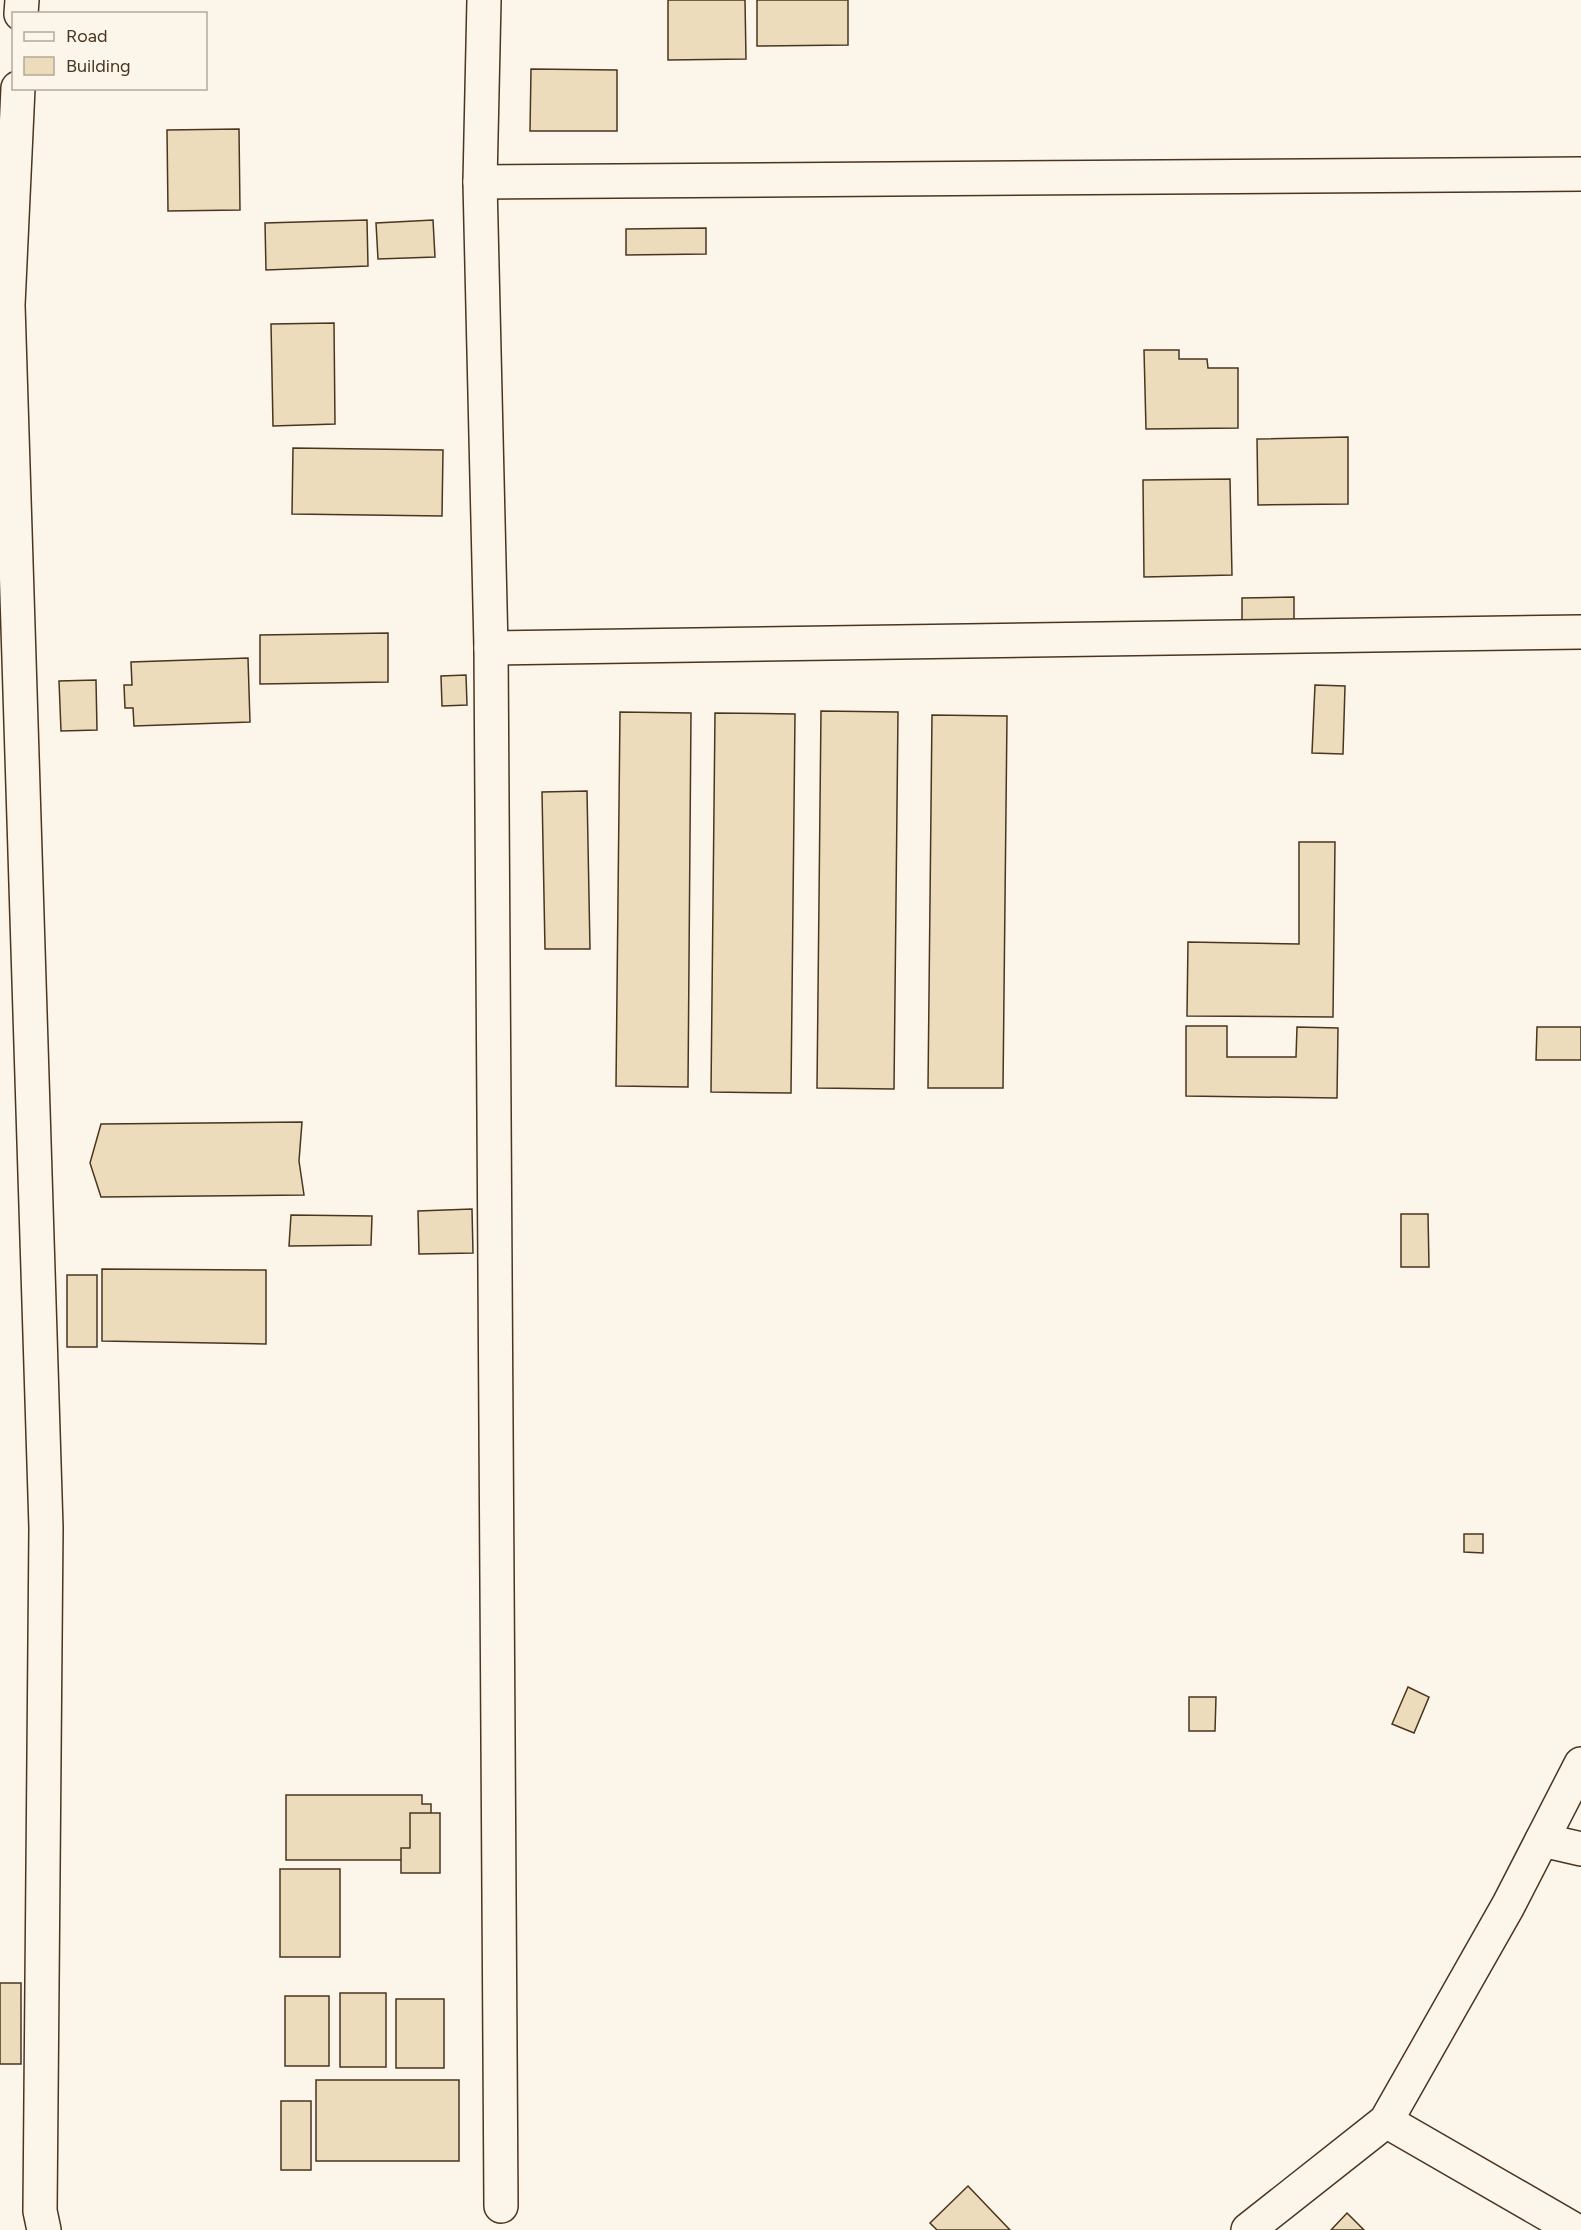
<svg xmlns="http://www.w3.org/2000/svg" width="1581" height="2230" viewBox="0 0 1581 2230" font-family="Figtree,sans-serif">
<style>
.building{fill:#ecdcbc;stroke:#4a3520;stroke-width:1.5}
.lines{fill:none;stroke-linecap:round;stroke-linejoin:round}
.street-casing{stroke:#4a3520;stroke-width:36}
.street{stroke:#fbf6e9;stroke-width:33}
</style>
<rect width="100%" height="100%" fill="#fbf6e9"/>
<g class="building">
<polygon points="668,0 745,0 746,59 668,60"/>
<polygon points="757,0 848,0 848,45 757,46"/>
<polygon points="531,69 617,70 617,131 530,131"/>
<polygon points="239,129 240,210 168,211 167,130"/>
<polygon points="367,220 368,266 266,270 265,223"/>
<polygon points="433,220 435,257 378,259 376,223"/>
<polygon points="706,228 706,254 626,255 626,229"/>
<polygon points="334,323 335,424 273,426 271,324"/>
<polygon points="1144,350 1179,350 1179,359 1207,359 1208,368 1238,368 1238,428 1146,429"/>
<polygon points="1348,437 1348,504 1258,505 1257,439"/>
<polygon points="293,448 443,450 442,516 292,514"/>
<polygon points="1230,479 1232,575 1144,577 1143,480"/>
<polygon points="1294,597 1294,629 1242,629 1242,598"/>
<polygon points="388,633 388,682 260,684 260,635"/>
<polygon points="248,658 250,722 134,726 133,708 125,708 124,685 132,685 131,662"/>
<polygon points="466,675 467,705 442,706 441,676"/>
<polygon points="96,680 97,730 61,731 59,681"/>
<polygon points="1315,685 1345,686 1343,754 1312,753"/>
<polygon points="821,711 898,712 894,1089 817,1088"/>
<polygon points="620,712 691,713 688,1087 616,1086"/>
<polygon points="715,713 795,714 791,1093 711,1092"/>
<polygon points="932,715 1007,716 1003,1088 928,1088"/>
<polygon points="587,791 590,949 545,949 542,792"/>
<polygon points="1299,842 1335,842 1333,1017 1187,1016 1188,942 1299,944"/>
<polygon points="1186,1026 1227,1026 1227,1057 1296,1057 1297,1027 1338,1028 1337,1098 1186,1096"/>
<polygon points="1537,1027 1581,1027 1581,1060 1536,1060"/>
<polygon points="302,1122 299,1161 304,1195 101,1197 90,1163 101,1124"/>
<polygon points="472,1209 473,1253 419,1254 418,1211"/>
<polygon points="1401,1214 1428,1214 1429,1267 1401,1267"/>
<polygon points="291,1215 372,1216 371,1245 289,1246"/>
<polygon points="102,1269 266,1270 266,1344 102,1341"/>
<rect x="67" y="1275" width="30" height="72"/>
<polygon points="1464,1534 1483,1534 1483,1553 1464,1552"/>
<polygon points="1408,1687 1429,1697 1414,1733 1392,1724"/>
<polygon points="1189,1697 1216,1697 1215,1731 1189,1731"/>
<polygon points="286,1795 422,1795 422,1804 431,1804 431,1836 422,1836 422,1860 286,1860"/>
<polygon points="410,1813 440,1813 440,1873 401,1873 401,1848 410,1848"/>
<rect x="280" y="1869" width="60" height="88"/>
<rect x="0" y="1983" width="21" height="81"/>
<rect x="340" y="1993" width="46" height="74"/>
<rect x="285" y="1996" width="44" height="70"/>
<rect x="396" y="1999" width="48" height="69"/>
<rect x="316" y="2080" width="143" height="81"/>
<rect x="281" y="2101" width="30" height="69"/>
<polygon points="968,2186 1010,2230 937,2230 930,2223"/>
<polygon points="1347,2213 1364,2230 1331,2230"/>
</g>
<g class="lines">
<defs>
<g id="street">
<polyline points="484,0 480,182 491,648 501,2206"/>
<polyline points="21,14 22,0"/>
<polyline points="18,88 8,305 46,1528 40,2211 44,2230"/>
<polyline points="480,182 1581,174"/>
<polyline points="491,648 1581,632"/>
<polyline points="1542,1840 1581,1849"/>
<polyline points="1386,2121 1575,2230"/>
<polyline points="1248,2230 1386,2121 1508,1906 1581,1764"/>
</g>
</defs>
<use href="#street" class="street-casing"/>
<use href="#street" class="street"/>
</g>
<rect x="12" y="12" width="195" height="78" fill="#fbf6e9" stroke="#b4a999" stroke-width="1.5"/>
<rect x="24" y="32" width="30" height="9" fill="#fbf6e9" stroke="#b4a999" stroke-width="1.5"/>
<text x="66" y="42" font-size="18" fill="#4a3520">Road</text>
<rect x="24" y="57" width="30" height="18" fill="#ecdcbc" stroke="#b4a999" stroke-width="1.5"/>
<text x="66" y="72" font-size="18" fill="#4a3520">Building</text>
</svg>
